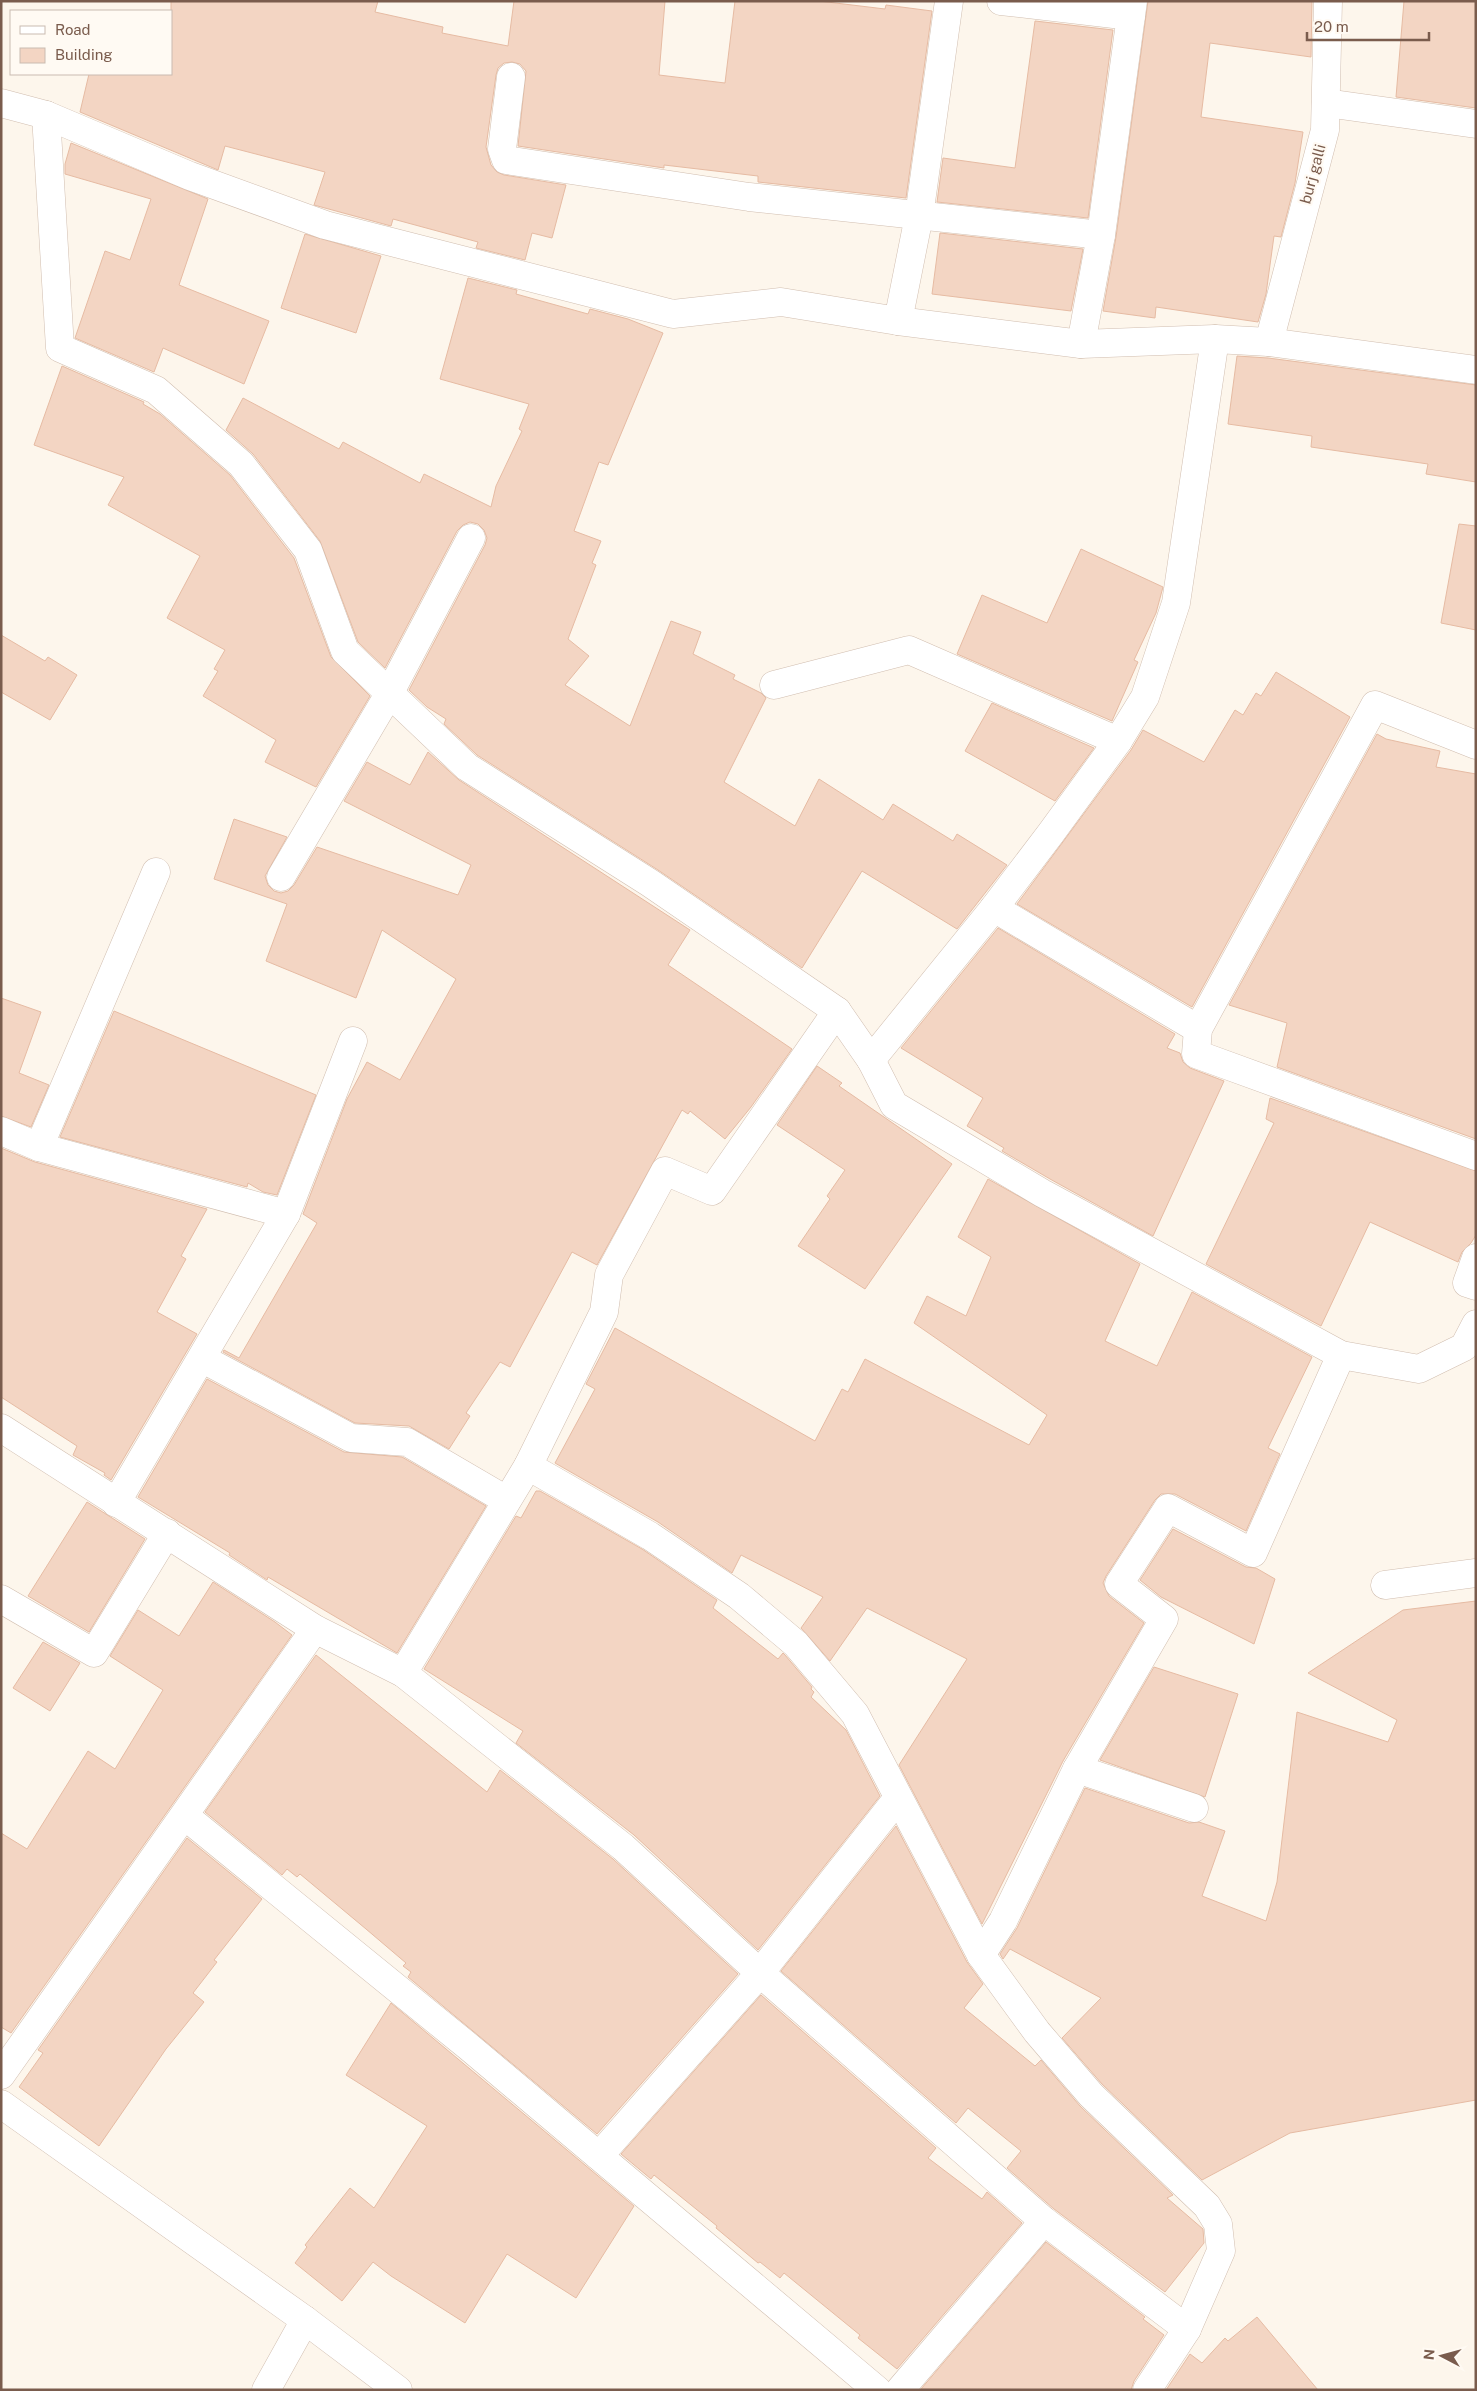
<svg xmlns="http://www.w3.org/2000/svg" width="1477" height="2391" viewBox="0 0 1477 2391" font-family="'Public Sans',sans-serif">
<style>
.building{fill:#f3d5c3;stroke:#e6bba3}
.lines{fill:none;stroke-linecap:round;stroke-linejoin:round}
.minor-casing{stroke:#d1beb0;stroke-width:29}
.minor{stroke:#fff;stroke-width:28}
.labels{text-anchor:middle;stroke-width:4.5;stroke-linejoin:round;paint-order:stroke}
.street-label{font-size:15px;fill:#7a5c4d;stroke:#fffaf3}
</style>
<rect width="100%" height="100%" fill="#fdf6ec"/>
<g class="building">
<polygon points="171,1 378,1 375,12 443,27 442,33 508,46 514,1 665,1 659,75 725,83 735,1 819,1 885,9 886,5 932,11 906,198 758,182 758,176 664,165 664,168 518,146 526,71 520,64 512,62 504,63 498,68 496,75 486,147 491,165 497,172 504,175 566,185 552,238 532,233 525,260 476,248 478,242 393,219 391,226 314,205 325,172 225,146 218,170 80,112 89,74 171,74"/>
<polygon points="1148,1 1312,1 1311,57 1210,43 1201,117 1303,132 1295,183 1281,237 1274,236 1266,294 1258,322 1156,307 1155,318 1103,311 1116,237"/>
<polygon points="1404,1 1476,1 1476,108 1396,97"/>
<polygon points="1035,21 1113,30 1088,218 937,202 943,158 1015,168"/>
<polygon points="71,143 208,199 179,285 269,321 244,384 163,348 154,372 75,338 105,251 130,260 151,199 65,174 65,164"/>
<polygon points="940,233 1083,249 1071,311 932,294"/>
<polygon points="305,234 381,256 356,333 281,308"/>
<polygon points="468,278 517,290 516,294 588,314 590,309 628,319 663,333 608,465 599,462 574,531 601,541 592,563 596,565 568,639 589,656 565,685 630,726 671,621 701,632 693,654 735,675 733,679 761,693 766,698 724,782 795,826 819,779 883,820 893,804 953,841 957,834 1007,865 957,929 862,871 802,968 658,870 477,755 444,724 446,719 427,707 409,690 485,545 487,538 484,530 478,524 470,522 463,525 457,531 385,668 358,642 320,541 253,454 226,430 243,398 339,449 343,442 420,483 424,474 491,507 496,486 522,431 519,429 529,404 440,379"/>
<polygon points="1237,356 1268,358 1476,385 1476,482 1426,474 1428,464 1311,447 1312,436 1228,424"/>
<polygon points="62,366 144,402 143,404 160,414 230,475 294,558 331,657 370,696 316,787 265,762 276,740 203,696 218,671 214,669 225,650 167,618 200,556 108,505 124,477 34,445"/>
<polygon points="1459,524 1476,526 1476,630 1441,623"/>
<polygon points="1081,549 1163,587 1156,613 1134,660 1138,662 1112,721 957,654 982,595 1047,623"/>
<polygon points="1,635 45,661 48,657 77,675 50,720 1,692"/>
<polygon points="1276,672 1350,717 1192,1007 1017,904 1131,750 1143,730 1204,762 1235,710 1243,715 1256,693 1261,696"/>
<polygon points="992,703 1094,748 1055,801 965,751"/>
<polygon points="1377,734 1386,739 1440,751 1436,767 1476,774 1476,1139 1277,1067 1287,1023 1229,1005"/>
<polygon points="428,752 459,780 690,930 668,965 792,1049 751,1107 725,1139 690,1111 688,1114 682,1110 597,1265 572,1252 510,1367 500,1362 466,1413 470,1416 449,1449 409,1426 355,1423 223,1352 224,1350 239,1358 317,1223 303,1214 347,1099 367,1062 400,1080 456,979 382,930 356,998 266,961 287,904 214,879 234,819 287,837 265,876 268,885 274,891 281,893 288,891 294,885 317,847 458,895 471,865 344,801 367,762 410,785"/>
<polygon points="998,928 1175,1034 1167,1048 1180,1053 1183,1062 1190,1068 1224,1081 1153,1236 1050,1179 1002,1151 1004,1148 967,1126 983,1098 901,1048"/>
<polygon points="1,998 41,1012 19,1073 49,1085 31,1127 1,1116"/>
<polygon points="114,1011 316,1095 277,1195 263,1192 248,1183 247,1187 60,1137"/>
<polygon points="817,1066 842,1083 839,1086 952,1164 865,1289 798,1246 830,1199 827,1196 845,1170 777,1125"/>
<polygon points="1270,1098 1476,1171 1476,1235 1471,1243 1462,1252 1458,1262 1370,1222 1321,1326 1206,1264 1274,1123 1266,1119"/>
<polygon points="1,1148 35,1162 207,1209 181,1256 186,1259 157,1312 197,1334 111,1480 104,1475 105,1473 73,1455 77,1446 1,1397"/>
<polygon points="988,1179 1140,1264 1105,1341 1157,1366 1192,1292 1312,1357 1268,1448 1280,1454 1246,1531 1175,1494 1161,1494 1155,1500 1106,1576 1103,1583 1109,1596 1144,1623 1063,1761 982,1924 899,1765 967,1659 867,1608 830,1661 801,1628 823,1597 741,1555 732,1573 658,1522 555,1463 595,1389 586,1384 615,1328 815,1441 842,1389 848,1392 865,1359 1029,1445 1047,1415 914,1323 927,1296 966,1316 991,1257 958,1237"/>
<polygon points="207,1379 344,1452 402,1457 486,1506 397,1653 268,1577 267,1580 229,1555 230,1553 138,1497"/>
<polygon points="536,1491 540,1491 642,1549 717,1600 713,1608 778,1659 783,1653 785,1655 812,1687 811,1689 814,1692 811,1697 846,1730 880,1796 758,1950 634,1835 516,1743 523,1731 424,1669 516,1516 521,1518"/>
<polygon points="87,1502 145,1539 89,1632 28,1596"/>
<polygon points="1173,1529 1246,1567 1256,1568 1275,1579 1254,1644 1161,1597 1140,1580"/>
<polygon points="213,1582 275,1622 292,1635 11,2033 1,2027 1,1833 27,1849 88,1751 115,1769 163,1690 110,1656 138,1610 179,1636"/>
<polygon points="1476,1601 1476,2100 1290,2133 1202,2180 1102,2084 1062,2038 1101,1998 1010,1949 1003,1959 1000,1954 1017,1928 1085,1788 1189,1823 1199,1822 1225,1831 1202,1896 1266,1921 1277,1882 1297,1712 1388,1742 1397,1720 1308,1673 1403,1610"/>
<polygon points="43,1642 80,1663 50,1711 13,1688"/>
<polygon points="316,1655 487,1792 500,1770 613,1859 738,1974 597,2134 408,1977 411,1972 403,1966 406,1963 366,1929 300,1874 297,1877 287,1869 282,1875 205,1812"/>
<polygon points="1154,1667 1238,1694 1205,1797 1100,1760"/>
<polygon points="896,1826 967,1962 983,1984 964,2008 1035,2066 1041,2060 1080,2106 1173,2195 1167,2198 1203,2229 1204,2243 1165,2292 1054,2209 1007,2168 1021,2151 968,2108 956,2123 781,1971"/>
<polygon points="187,1838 262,1899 214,1960 217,1962 193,1993 204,2002 166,2049 99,2146 19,2087 43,2053 38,2050"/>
<polygon points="761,1995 936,2148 928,2158 982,2199 987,2192 1022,2223 897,2369 858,2338 860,2335 784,2273 780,2278 760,2262 758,2263 716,2228 717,2226 654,2175 651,2179 621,2154"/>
<polygon points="391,2003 634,2206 576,2298 507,2254 465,2323 391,2276 373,2262 342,2301 295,2263 307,2247 305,2245 350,2188 374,2208 427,2126 346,2075"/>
<polygon points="1046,2242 1145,2317 1143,2319 1164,2335 1134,2381 1131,2390 921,2389"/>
<polygon points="1257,2317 1318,2390 1166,2390 1190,2354 1202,2363 1225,2338 1228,2341"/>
</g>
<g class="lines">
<defs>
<g id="minor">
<polyline points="1001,1 1131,16"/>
<polyline points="511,77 502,149 506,160 749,197 1101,235"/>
<polyline points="1,103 46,115 190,176 325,225 673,314 781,302 898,321 1081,344 1215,339 1269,342 1476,370"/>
<polyline points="1326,103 1476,124"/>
<polyline points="46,115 60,348 156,390 241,464 308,550 345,651 467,767 650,883 837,1011 871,1060 894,1105 1042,1193 1341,1355 1419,1369 1464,1347 1476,1324"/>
<polyline points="898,321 919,216 949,1"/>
<polyline points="1269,342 1325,130 1328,1"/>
<polyline points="1081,344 1101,235 1133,1"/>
<polyline points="774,685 909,650 1118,741"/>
<polyline points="1476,745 1375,705 1198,1029 1196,1054 1476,1156"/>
<polyline points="281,877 389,694 471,538"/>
<polyline points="994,908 1198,1029"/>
<polyline points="871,1060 994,908 1051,833 1118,741 1145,697 1176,603 1215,339"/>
<polyline points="1,1131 39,1147 286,1214 116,1503"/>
<polyline points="39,1147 156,872"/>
<polyline points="286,1214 353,1041"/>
<polyline points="1476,1258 1467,1283 1476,1286"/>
<polyline points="203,1359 351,1438 407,1442 506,1500"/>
<polyline points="1,1428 315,1629 403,1673 623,1847 760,1973 1044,2221 1187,2329"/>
<polyline points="528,1466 650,1536 739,1596 796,1644 855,1714 981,1955 1037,2032 1091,2095 1207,2206 1218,2224 1221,2251 1187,2329 1147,2390"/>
<polyline points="1385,1585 1476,1573"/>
<polyline points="1,1599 94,1653 167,1533"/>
<polyline points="403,1673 528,1466 604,1312 609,1275 665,1171 712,1191 837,1011"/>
<polyline points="1077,1769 1194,1808"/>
<polyline points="185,1816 469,2047 877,2390"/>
<polyline points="981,1955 1003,1921 1077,1769 1164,1619 1119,1584 1168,1508 1253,1553 1341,1355"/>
<polyline points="1,2075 315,1629"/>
<polyline points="1,2104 305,2320 398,2390"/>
<polyline points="599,2156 760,1973 898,1798"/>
<polyline points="266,2390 305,2320"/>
<polyline points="900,2390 1044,2221"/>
</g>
</defs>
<use href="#minor" class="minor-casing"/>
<use href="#minor" class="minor"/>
</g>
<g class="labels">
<g class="street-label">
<text transform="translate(1313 174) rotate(-75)" y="5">burj galli</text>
</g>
</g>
<rect width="1477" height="2391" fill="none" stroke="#7a5c4d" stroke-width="5"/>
<rect x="10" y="10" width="162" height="65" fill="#fffaf3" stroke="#cabbb1"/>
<rect x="20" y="26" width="25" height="8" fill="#ffffff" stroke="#cabbb1"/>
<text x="55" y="35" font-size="15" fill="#7a5c4d">Road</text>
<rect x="20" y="48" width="25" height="15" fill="#f3d5c3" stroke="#cabbb1"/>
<text x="55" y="60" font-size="15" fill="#7a5c4d">Building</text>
<g transform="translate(1442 2356) rotate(276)" stroke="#fffaf3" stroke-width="4" paint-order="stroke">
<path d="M0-4L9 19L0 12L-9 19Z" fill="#7a5c4d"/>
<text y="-8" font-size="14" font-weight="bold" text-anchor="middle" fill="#7a5c4d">N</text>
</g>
<path d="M1307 32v8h122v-8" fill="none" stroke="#7a5c4d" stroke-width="2.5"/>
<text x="1314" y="32" font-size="15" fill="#7a5c4d" stroke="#fffaf3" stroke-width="4" paint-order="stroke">20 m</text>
</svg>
